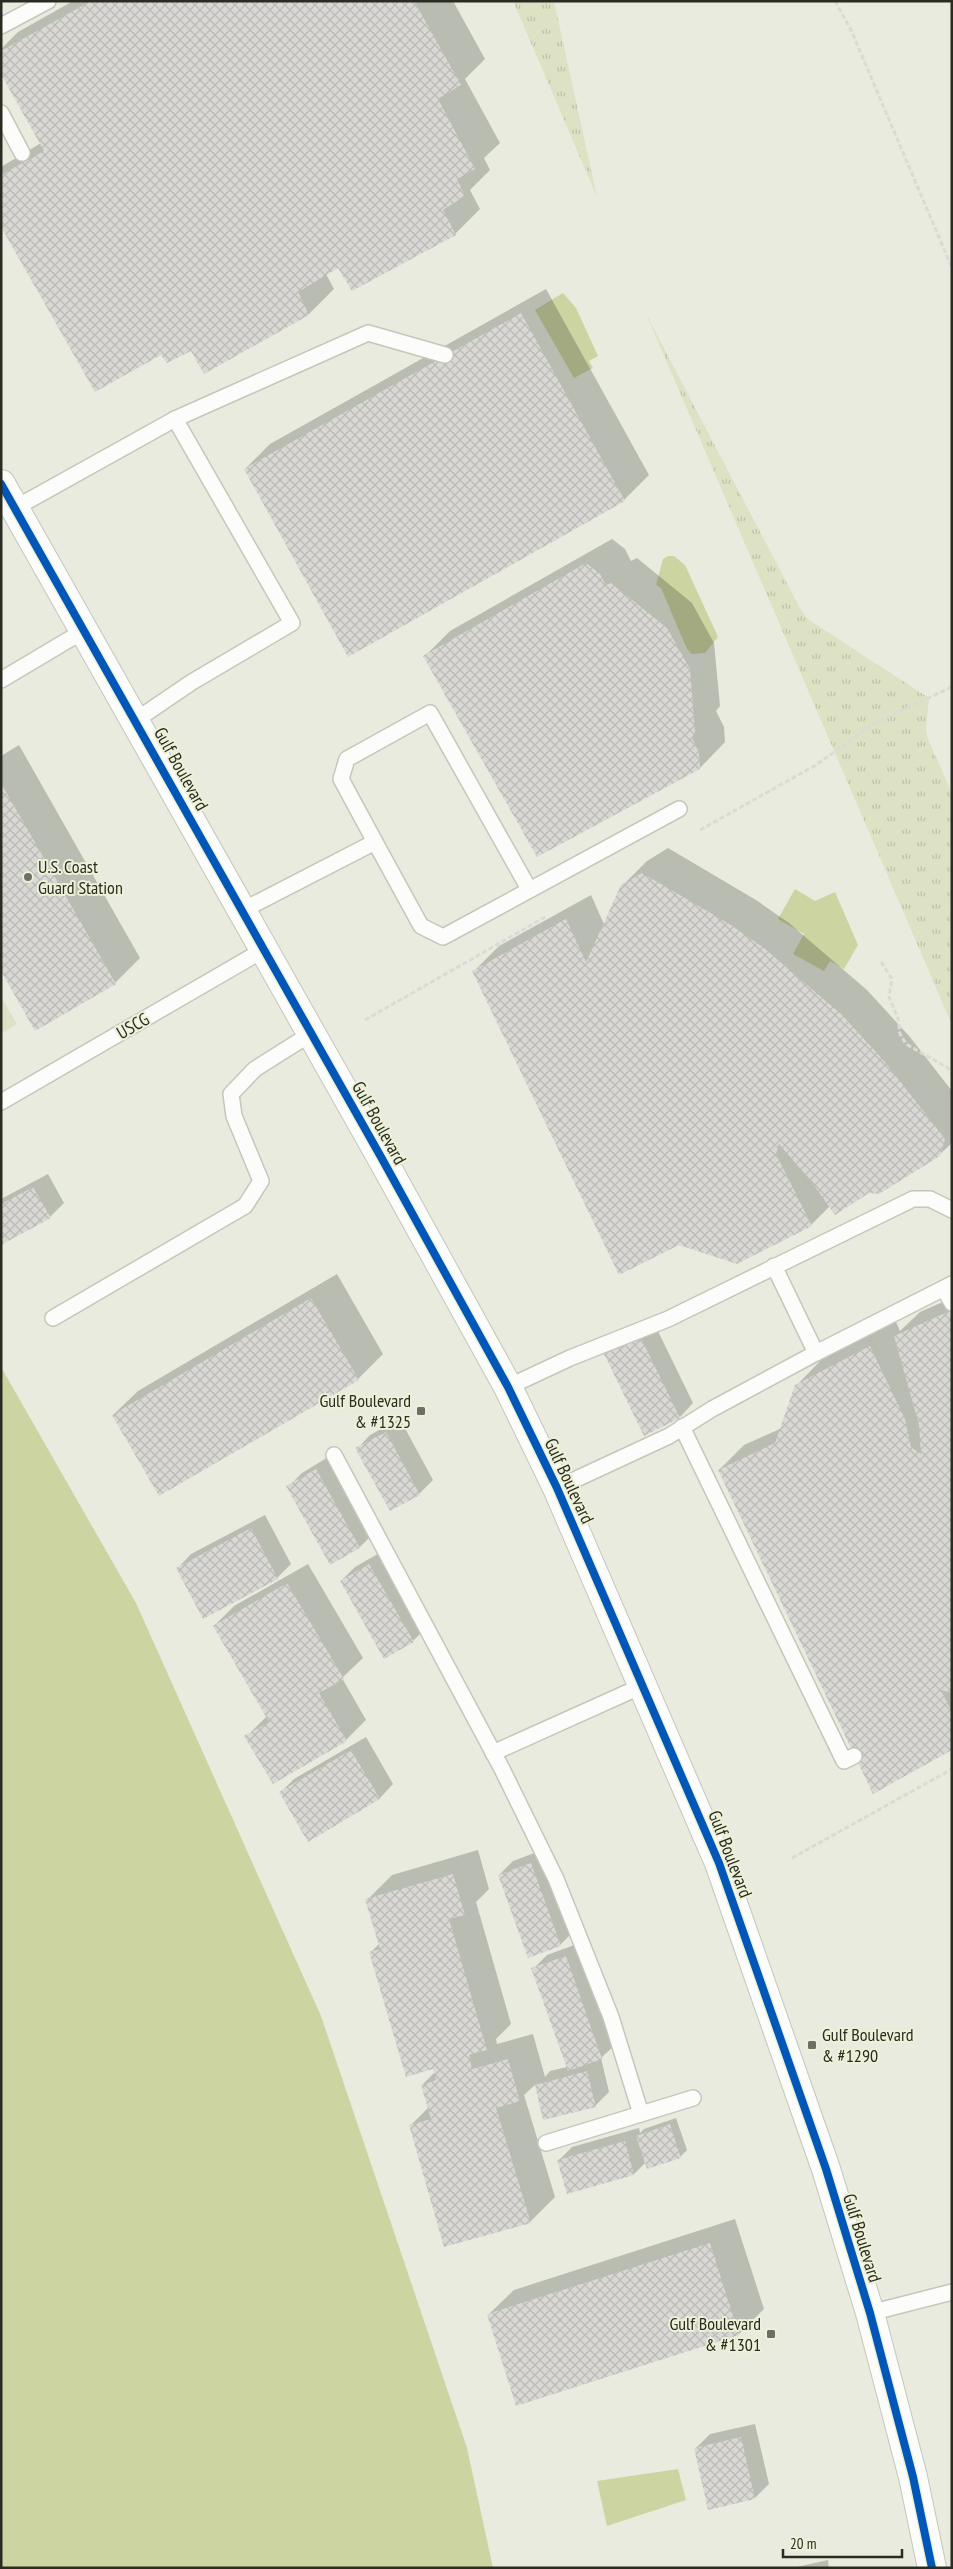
<svg xmlns="http://www.w3.org/2000/svg" width="953" height="2569" viewBox="0 0 953 2569" font-family="'PT Sans Narrow',sans-serif">
<style>
.grass{fill:url(#grass-tufts)}
.pitch{fill:#dce2c3}
.water{fill:#ccd5a2}
.shadow{fill:#0003}
.building{fill:url(#building-cross-hatch)}
.lines{fill:none;stroke-linecap:round;stroke-linejoin:round}
.lane-casing{stroke:#c5c7bd;stroke-width:18}
.primary-casing{stroke:#c5c7bd;stroke-width:30}
.path{stroke:#dadbd7;stroke-width:3;stroke-dasharray:5 2.5;stroke-linecap:butt}
.lane{stroke:#fcfcfa;stroke-width:15}
.primary{stroke:#fcfcfa;stroke-width:28}
.cycleway-casing{stroke:#ecf1d8;stroke-width:11}
.cycleway{stroke:#0057b8;stroke-width:8}
.poi-dot{fill:#6c6f64;stroke:#ecf1d8;stroke-width:2}
.labels{text-anchor:middle;stroke-width:4;stroke-linejoin:round;paint-order:stroke}
.street-label{font-size:18px;fill:#2a2c22;stroke:#ecf1d8}
.poi-label{font-size:18px;fill:#2a2c22;stroke:#ecf1d8;text-anchor:start}
</style>
<defs>
<pattern id="grass-tufts" width="24" height="20" patternUnits="userSpaceOnUse" patternTransform="scale(1.25)"><rect width="24" height="20" fill="#dce2c3"/><path d="M3 7l-1-3M5 7V3M7 7l1-3M15 17l-1-3M17 17v-4M19 17l1-3" fill="none" stroke="#bdc2a7"/></pattern>
<pattern id="building-cross-hatch" width="8" height="8" patternUnits="userSpaceOnUse" patternTransform="scale(1.25)"><rect width="8" height="8" fill="#dad8d5"/><path d="M0 0l8 8M0 8l8-8" fill="none" stroke="#bbbab7"/></pattern>
</defs>
<rect width="100%" height="100%" fill="#e8ebde"/>
<g class="grass">
<polygon points="513,1 554,1 597,197"/>
<polygon points="647,316 802,612 809,620 929,698 926,729 928,739 952,793 952,1025"/>
</g>
<polygon class="pitch" points="1,997 17,1024 1,1033"/>
<g class="water">
<polygon points="563,293 576,308 598,356 589,361 593,368 574,378 535,310"/>
<polygon points="668,556 674,556 685,565 718,637 705,653 692,654 687,649 661,588 656,585 663,559"/>
<polygon points="795,889 815,901 835,892 858,945 844,969 830,961 824,971 793,954 804,934 778,919"/>
<polygon points="1,1367 136,1603 321,2016 467,2448 493,2568 1,2568"/>
<polygon points="678,2469 686,2500 607,2526 597,2481"/>
</g>
<g class="shadow">
<polygon points="73,1 453,1 485,59 465,79 500,143 484,158 490,170 470,190 480,209 455,234 338,266 326,274 334,289 309,314 205,372 191,350 162,354 1,225 1,167 41,143 1,71 1,49 18,32"/>
<polygon points="546,289 649,475 624,500 245,469 270,444"/>
<polygon points="612,539 625,549 631,561 637,558 692,603 714,643 720,706 716,711 724,727 725,742 700,768 425,656 450,631"/>
<polygon points="19,745 140,958 115,983 1,969 1,756"/>
<polygon points="668,848 756,900 789,923 867,990 910,1037 952,1091 952,1143 939,1155 869,1191 830,1206 811,1225 474,971 499,946 591,895 604,924 622,886 647,861"/>
<polygon points="48,1174 64,1203 50,1217 1,1244 1,1199"/>
<polygon points="337,1274 383,1354 358,1379 113,1415 138,1391"/>
<polygon points="952,1298 952,1748 719,1470 744,1445 782,1428 796,1386 821,1360 896,1322 900,1331 920,1312"/>
<polygon points="653,1321 693,1403 680,1417 605,1352"/>
<polygon points="400,1419 433,1480 419,1494 357,1449 370,1435"/>
<polygon points="330,1456 374,1533 360,1547 330,1563 288,1487 302,1473"/>
<polygon points="265,1515 291,1564 277,1578 178,1568 191,1554"/>
<polygon points="383,1551 427,1627 413,1641 341,1581 355,1567"/>
<polygon points="308,1564 363,1658 342,1678 366,1720 346,1740 246,1737 267,1716 214,1626 234,1606"/>
<polygon points="366,1737 393,1784 380,1798 308,1840 280,1793 294,1779"/>
<polygon points="545,1849 574,1931 560,1945 499,1875 513,1861"/>
<polygon points="478,1850 489,1889 476,1902 511,2024 496,2039 497,2044 533,2034 545,2077 550,2071 567,2067 533,1969 547,1955 580,1943 616,2044 601,2058 609,2092 595,2106 544,2118 536,2084 524,2095 555,2197 530,2222 410,2126 429,2107 422,2085 435,2072 371,1952 380,1943 367,1900 392,1875"/>
<polygon points="676,2118 687,2150 680,2157 646,2162 634,2174 558,2161 572,2147 639,2128 640,2133 644,2129"/>
<polygon points="735,2219 764,2309 739,2334 517,2404 489,2314 514,2290"/>
<polygon points="755,2424 769,2484 755,2498 696,2448 710,2434"/>
<polygon points="828,2560 829,2568 792,2568"/>
</g>
<g class="building">
<polygon points="91,1 414,1 461,85 438,99 475,169 457,179 465,196 443,210 456,235 352,291 338,268 298,292 309,315 204,374 191,351 167,363 161,355 95,392 1,227 1,175 44,151 1,74 1,51"/>
<polygon points="521,313 625,501 348,657 244,469"/>
<polygon points="586,563 600,574 606,585 611,583 667,628 690,669 695,733 692,737 699,753 700,769 537,857 423,656"/>
<polygon points="1,783 116,984 35,1031 1,971"/>
<polygon points="642,873 731,925 764,948 842,1015 885,1062 945,1139 940,1156 879,1194 869,1193 835,1215 811,1181 779,1144 776,1154 812,1226 737,1264 679,1245 619,1275 472,971 566,919 586,962 621,885"/>
<polygon points="33,1187 51,1218 1,1245 1,1204"/>
<polygon points="311,1298 359,1380 159,1496 112,1415"/>
<polygon points="952,1310 952,1693 941,1690 952,1712 952,1750 873,1794 718,1470 775,1443 795,1385 870,1346 905,1419 911,1447 921,1454 919,1425 894,1336"/>
<polygon points="639,1334 680,1418 644,1436 603,1352"/>
<polygon points="386,1432 420,1495 390,1511 355,1448"/>
<polygon points="316,1469 360,1548 330,1565 286,1486"/>
<polygon points="251,1528 278,1579 203,1619 176,1568"/>
<polygon points="369,1564 414,1642 384,1659 340,1581"/>
<polygon points="287,1583 344,1679 319,1693 347,1741 273,1784 244,1736 269,1722 213,1626"/>
<polygon points="351,1750 380,1799 308,1842 279,1792"/>
<polygon points="531,1863 561,1946 528,1958 498,1875"/>
<polygon points="453,1874 465,1915 449,1919 487,2050 469,2055 472,2069 508,2059 520,2101 496,2108 531,2223 444,2247 409,2125 431,2119 421,2085 436,2080 433,2069 406,2077 369,1952 380,1949 365,1899"/>
<polygon points="566,1956 602,2059 568,2071 531,1968"/>
<polygon points="587,2071 596,2107 543,2120 535,2085"/>
<polygon points="670,2124 681,2158 647,2169 636,2136"/>
<polygon points="625,2141 634,2175 567,2194 557,2160"/>
<polygon points="710,2243 739,2335 516,2406 487,2314"/>
<polygon points="741,2437 755,2499 708,2510 694,2448"/>
</g>
<g class="lines">
<defs>
<g id="lane">
<polyline points="1,26 48,1"/>
<polyline points="1,113 22,153"/>
<polyline points="175,419 368,333 445,355"/>
<polyline points="15,508 175,419 292,623 192,682 136,720"/>
<polyline points="1,680 85,630"/>
<polyline points="375,842 341,779 347,759 430,713 529,889"/>
<polyline points="243,910 375,842 421,926 443,937 679,809"/>
<polyline points="1,1102 265,949"/>
<polyline points="774,1266 816,1353"/>
<polyline points="944,1289 952,1303"/>
<polyline points="53,1318 245,1206 261,1181 234,1116 231,1094 255,1069 312,1033"/>
<polyline points="508,1387 570,1358 668,1319 913,1199 930,1199 952,1210"/>
<polyline points="682,1427 844,1761 854,1756"/>
<polyline points="334,1455 502,1769 556,1879 611,2017 641,2114"/>
<polyline points="557,1488 669,1436 712,1409 816,1353 952,1284"/>
<polyline points="493,1753 644,1685"/>
<polyline points="546,2143 693,2098"/>
<polyline points="870,2313 952,2292"/>
</g>
<polyline id="primary" points="1,484 381,1157 508,1387 557,1488 719,1863 826,2169 870,2313 913,2477 932,2568"/>
</defs>
<use href="#lane" class="lane-casing"/>
<use href="#primary" class="primary-casing"/>
<g class="path">
<polyline points="835,1 851,30 952,268"/>
<polyline points="700,830 816,765 875,723 952,687"/>
<polyline points="881,962 892,979 889,997 898,1018 900,1034 906,1044 948,1068 952,1074"/>
<polyline points="365,1020 547,916"/>
<polyline points="792,1858 952,1769"/>
</g>
<use href="#lane" class="lane"/>
<use href="#primary" class="primary"/>
<defs>
<polyline id="cycleway" points="1,484 381,1157 508,1387 557,1488 719,1863 826,2169 870,2313 913,2477 932,2568"/>
</defs>
<use href="#cycleway" class="cycleway-casing"/>
<use href="#cycleway" class="cycleway"/>
</g>
<g class="poi-dot">
<circle cx="28" cy="877" r="5"/>
<rect x="416" y="1406" width="10" height="10" rx="2.5"/>
<rect x="807" y="2040" width="10" height="10" rx="2.5"/>
<rect x="766" y="2329" width="10" height="10" rx="2.5"/>
</g>
<g class="labels">
<g class="street-label">
<text transform="translate(181 769) rotate(61)" y="6">Gulf Boulevard</text>
<text transform="translate(133 1026) rotate(-30)" y="6">USCG</text>
<text transform="translate(379 1123) rotate(61)" y="6">Gulf Boulevard</text>
<text transform="translate(569 1481) rotate(65)" y="6">Gulf Boulevard</text>
<text transform="translate(730 1854) rotate(69)" y="6">Gulf Boulevard</text>
<text transform="translate(862 2238) rotate(73)" y="6">Gulf Boulevard</text>
</g>
<g class="poi-label">
<text x="38" y="873">U.S. Coast<tspan x="38" dy="21">Guard Station</tspan></text>
<text x="411" y="1407" text-anchor="end">Gulf Boulevard<tspan x="411" dy="21">&amp; #1325</tspan></text>
<text x="822" y="2041">Gulf Boulevard<tspan x="822" dy="21">&amp; #1290</tspan></text>
<text x="761" y="2330" text-anchor="end">Gulf Boulevard<tspan x="761" dy="21">&amp; #1301</tspan></text>
</g>
</g>
<rect width="953" height="2569" fill="none" stroke="#2a2c22" stroke-width="5"/>
<path d="M783 2549v8h119v-8" fill="none" stroke="#2a2c22" stroke-width="2.5"/>
<text x="790" y="2549" font-size="15" fill="#2a2c22" stroke="#ecf1d8" stroke-width="4" paint-order="stroke">20 m</text>
</svg>
